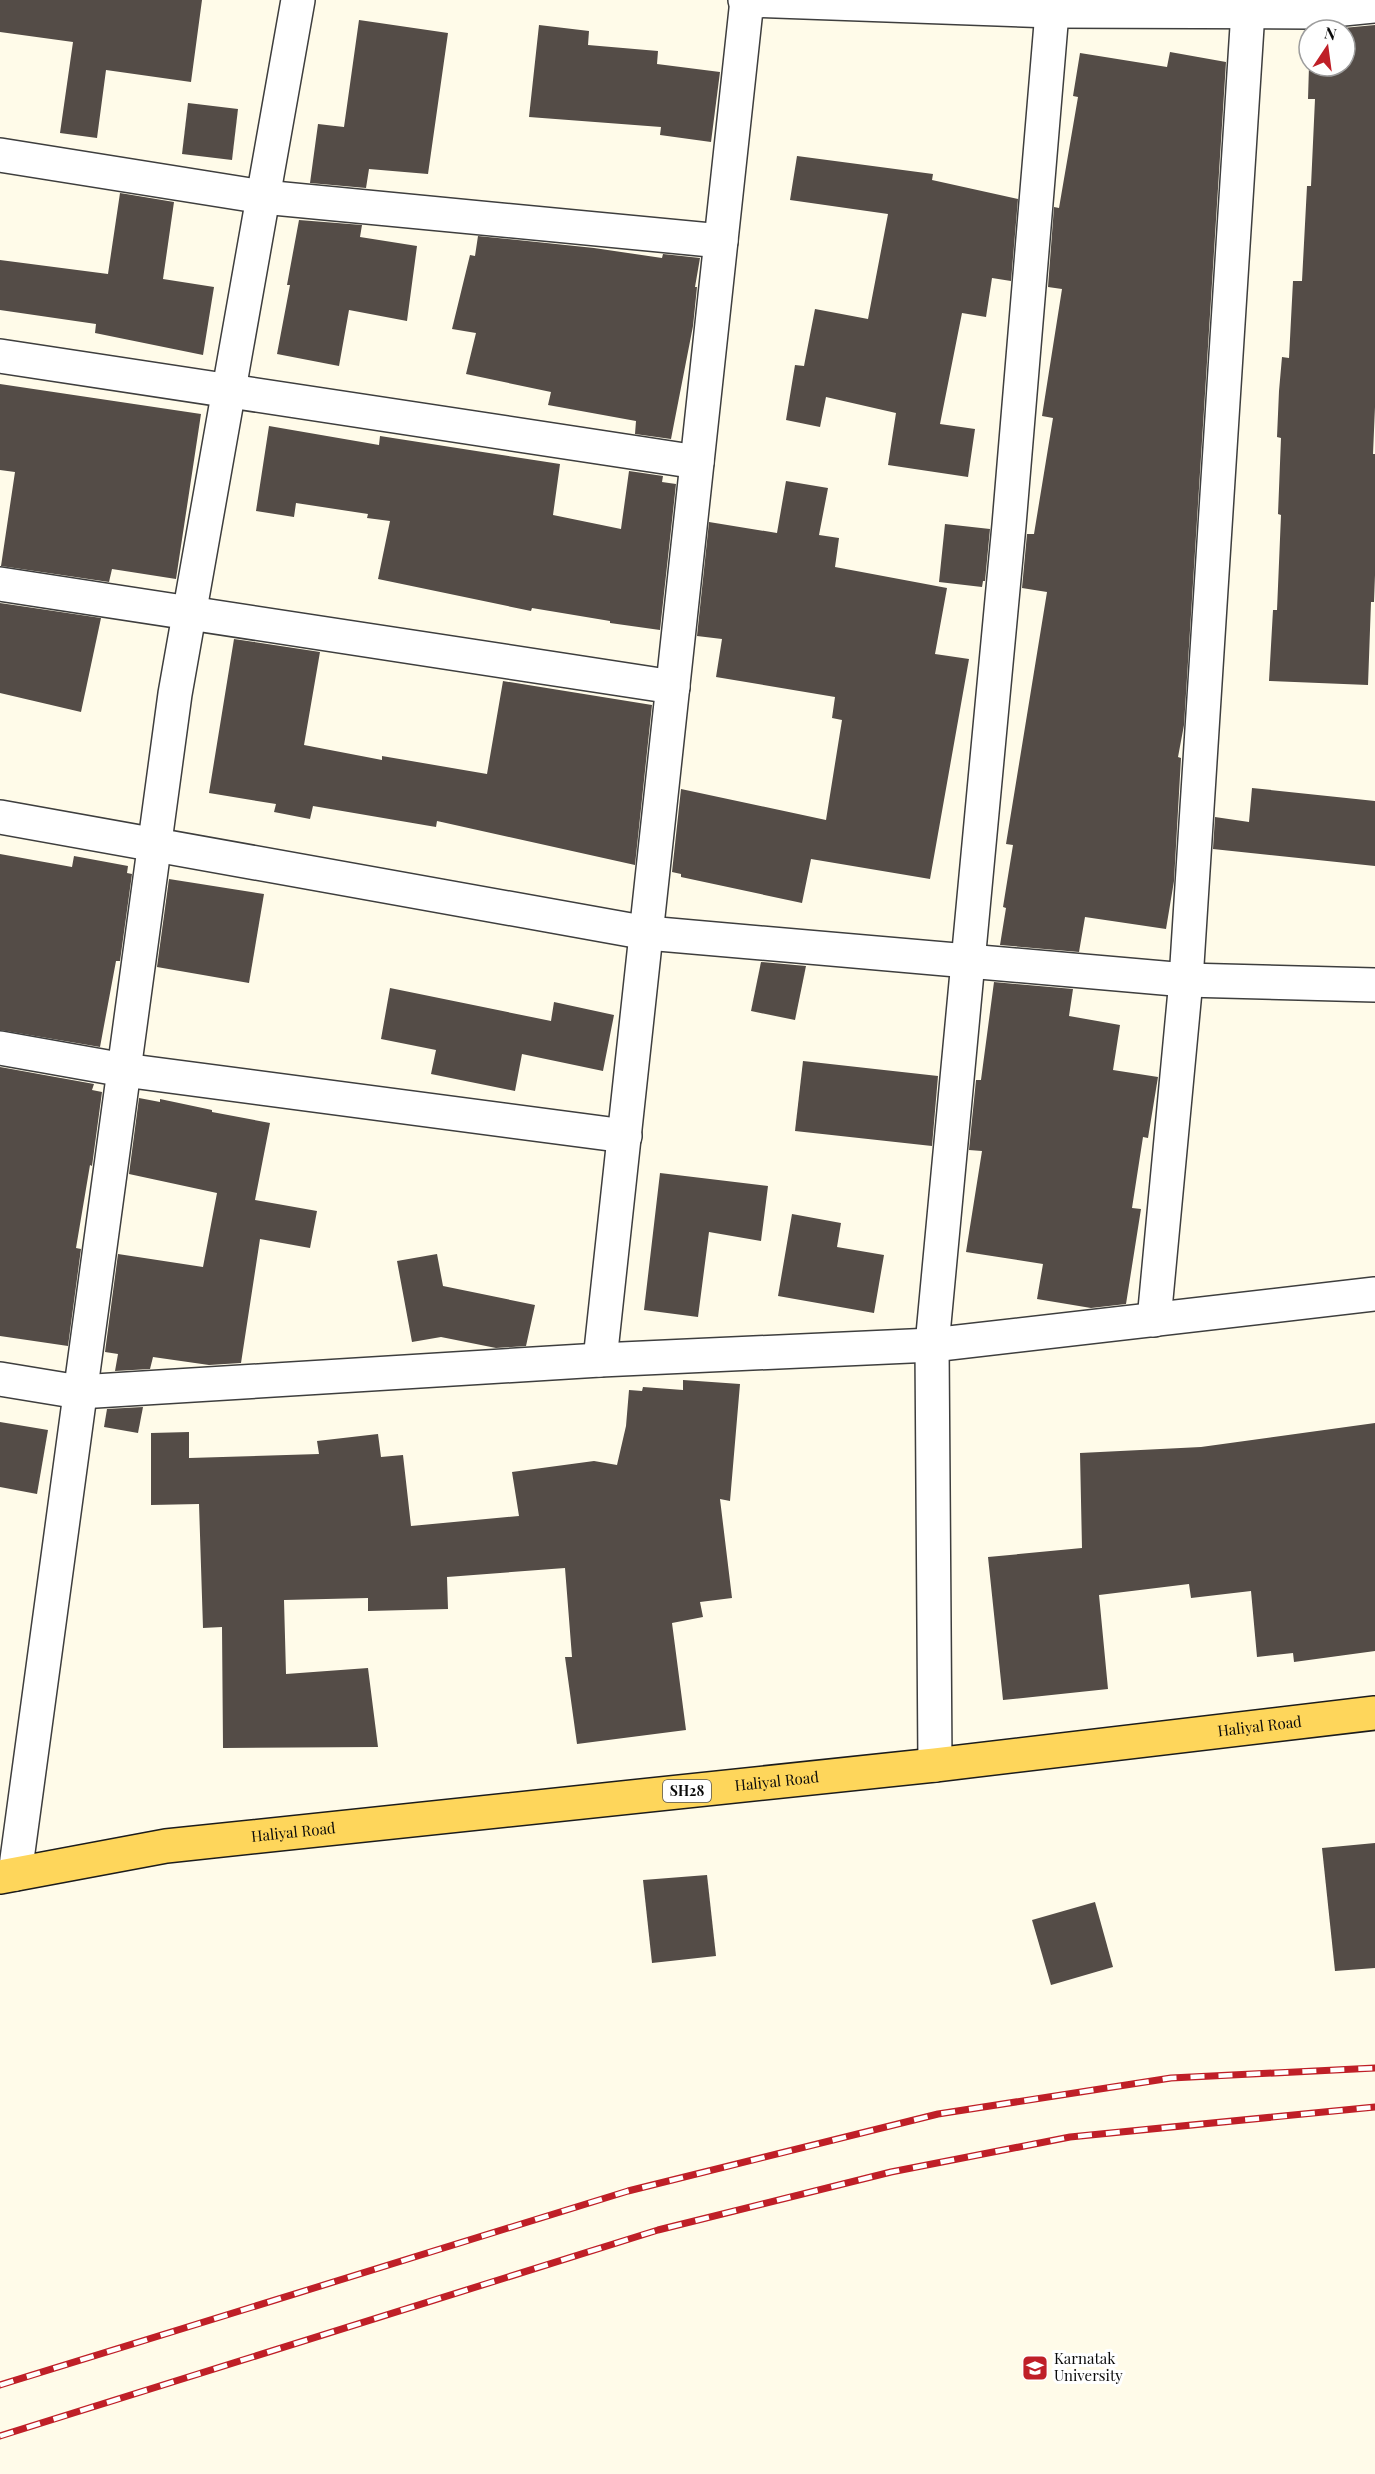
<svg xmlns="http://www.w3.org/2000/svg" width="1375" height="2474" viewBox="0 0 1375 2474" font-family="'Playfair Display',serif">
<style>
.building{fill:#544c47}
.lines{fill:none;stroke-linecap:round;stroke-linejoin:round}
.street-casing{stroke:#3e3e3e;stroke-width:36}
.primary-casing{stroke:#1c1c1c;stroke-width:36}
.street{stroke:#fff;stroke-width:33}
.primary{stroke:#fed65b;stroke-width:33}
.rail-casing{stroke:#bf1f27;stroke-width:7}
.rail{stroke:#fff;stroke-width:4.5;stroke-dasharray:14;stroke-linecap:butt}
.labels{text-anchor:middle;stroke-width:6;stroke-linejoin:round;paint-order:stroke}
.shield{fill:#fff;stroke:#545454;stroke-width:1.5}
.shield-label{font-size:14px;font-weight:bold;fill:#0b0b0b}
.street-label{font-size:15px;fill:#0b0b0b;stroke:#fff}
.poi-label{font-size:15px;fill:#0b0b0b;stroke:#fff;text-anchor:start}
</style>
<rect width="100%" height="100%" fill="#fffbe9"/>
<g class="building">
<polygon points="0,0 202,0 191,82 106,70 97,138 60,133 73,42 0,32"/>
<polygon points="359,20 448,33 428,174 369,169 366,188 310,183 318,124 344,127"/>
<polygon points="539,25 589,31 588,45 658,51 657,64 720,72 711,142 660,135 661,127 529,117"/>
<polygon points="1375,25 1375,407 1373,454 1375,454 1375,575 1374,602 1371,602 1368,685 1269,681 1273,610 1277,610 1281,515 1278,514 1281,438 1277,437 1279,391 1282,357 1289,358 1293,281 1302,281 1307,186 1311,186 1315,99 1308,99 1309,66 1345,66 1345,30 1322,30"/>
<polygon points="1170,52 1226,62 1184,725 1178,757 1181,758 1174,881 1166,929 1085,917 1079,952 1000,945 1006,908 1003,907 1013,845 1006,844 1047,592 1022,588 1027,534 1034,534 1053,418 1042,416 1062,289 1048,287 1054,207 1059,208 1078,97 1073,96 1080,53 1167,67"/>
<polygon points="188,103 238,109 232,160 182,154"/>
<polygon points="797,156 933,174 932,180 1018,199 1011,281 992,278 986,317 962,313 940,424 975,429 968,477 888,465 896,413 826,397 820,427 786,420 795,365 804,366 815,309 868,319 888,214 790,200"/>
<polygon points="120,193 174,202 163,279 214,287 203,355 95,333 96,324 0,310 0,260 108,274"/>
<polygon points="299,220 362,225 360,237 417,246 407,321 349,310 339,366 277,354 290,285 287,285"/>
<polygon points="478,236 594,248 662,258 663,254 700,258 695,287 697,287 693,326 671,439 635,434 636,421 548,405 551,392 466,374 476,333 452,329 470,255 475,256"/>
<polygon points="0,384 201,414 176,579 112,569 109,582 1,566 15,472 0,470"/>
<polygon points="269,426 379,445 380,436 560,464 553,515 621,529 629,471 663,476 662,482 676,484 660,630 610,623 610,621 532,608 531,611 378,579 390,521 367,518 368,514 296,503 294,517 256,511"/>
<polygon points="786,481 828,488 819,535 839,538 835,567 947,588 935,654 969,659 930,879 811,859 802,903 681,877 681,874 672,872 681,789 826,820 842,720 832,718 835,697 716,677 722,639 697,636 709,522 777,533"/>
<polygon points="945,524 990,529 985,581 983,581 982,587 939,582"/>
<polygon points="0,603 101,618 81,712 0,693"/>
<polygon points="234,639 320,652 304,745 382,760 382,756 487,774 503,681 652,705 635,865 437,821 436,827 313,806 310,819 274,812 276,804 209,793"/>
<polygon points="1252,788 1375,801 1375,866 1213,849 1215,817 1249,822"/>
<polygon points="0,854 72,867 74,856 128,866 127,873 132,874 120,961 116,961 100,1047 0,1030"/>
<polygon points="169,879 264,894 249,983 157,967"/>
<polygon points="761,962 806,966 795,1020 751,1011"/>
<polygon points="994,982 1073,989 1069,1016 1120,1025 1113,1070 1158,1077 1148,1138 1143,1137 1132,1208 1141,1209 1126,1304 1091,1308 1037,1299 1043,1264 966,1252 982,1151 969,1150 976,1080 981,1080"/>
<polygon points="390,988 551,1021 554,1002 614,1015 603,1071 522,1054 515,1091 431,1074 436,1050 381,1039"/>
<polygon points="803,1061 938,1076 932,1146 795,1131"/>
<polygon points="0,1067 94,1084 92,1090 102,1092 92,1166 90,1165 76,1248 81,1249 68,1346 0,1336"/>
<polygon points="139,1098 160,1102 160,1099 212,1110 212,1112 270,1123 255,1200 317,1211 310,1248 260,1239 241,1363 209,1365 153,1357 150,1369 115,1371 118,1354 105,1352 118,1254 203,1267 217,1193 129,1174"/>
<polygon points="660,1173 768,1186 761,1241 709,1232 698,1317 644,1310"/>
<polygon points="792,1214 841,1223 837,1247 884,1255 874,1313 778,1296"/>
<polygon points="437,1254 443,1286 535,1305 526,1346 496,1348 441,1337 412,1342 397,1261"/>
<polygon points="683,1380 740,1384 730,1501 720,1499 732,1598 700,1602 703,1617 672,1623 686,1730 577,1744 565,1657 572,1657 565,1568 447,1577 448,1609 368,1611 368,1598 284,1600 286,1674 368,1668 378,1747 223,1748 222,1627 203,1628 199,1504 151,1505 151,1433 189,1432 189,1458 319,1454 317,1441 378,1434 381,1457 403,1455 411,1526 519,1516 512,1472 594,1461 617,1465 626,1426 629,1390 642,1391 643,1387 683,1390"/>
<polygon points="143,1407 138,1433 104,1427 107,1409"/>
<polygon points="0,1422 48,1430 37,1494 0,1487"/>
<polygon points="1375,1423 1375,1651 1294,1662 1293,1653 1257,1657 1251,1591 1191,1598 1189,1584 1099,1595 1108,1689 1003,1700 988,1557 1082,1548 1080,1453 1201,1447"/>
<polygon points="1375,1843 1375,1968 1335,1971 1322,1848"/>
<polygon points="707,1875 716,1956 652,1963 643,1880"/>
<polygon points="1095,1902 1113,1967 1051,1985 1032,1920"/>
</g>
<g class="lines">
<defs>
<g id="street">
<polyline points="745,0 1052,11 1313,12 1375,6"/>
<polyline points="0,155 263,197 721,241"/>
<polyline points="0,356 697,462"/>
<polyline points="0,584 673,687"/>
<polyline points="0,817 647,933 1186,980 1375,985"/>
<polyline points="0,1048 124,1070 625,1136"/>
<polyline points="1154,1320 1186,980 1248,11"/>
<polyline points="600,1360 747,0"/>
<polyline points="0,1379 79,1392 600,1360 932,1345 1375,1294"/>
<polyline points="935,1765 932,1345 1009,525 1053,0"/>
<polyline points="15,1874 175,694 298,0"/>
</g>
<g id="primary">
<path id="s1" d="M0 1877 166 1846 935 1765 1375 1713"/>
</g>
</defs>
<use href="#street" class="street-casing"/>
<use href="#primary" class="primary-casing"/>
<use href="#street" class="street"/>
<use href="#primary" class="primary"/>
<defs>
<g id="rail">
<polyline points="0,2385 628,2191 938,2114 1171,2078 1375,2068"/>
<polyline points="0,2436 658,2230 891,2172 1070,2137 1375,2107"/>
</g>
</defs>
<use href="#rail" class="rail-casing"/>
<use href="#rail" class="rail"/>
</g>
<defs>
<symbol id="university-square" viewBox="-11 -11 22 22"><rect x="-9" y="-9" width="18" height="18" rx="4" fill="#bf1f27" stroke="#fff"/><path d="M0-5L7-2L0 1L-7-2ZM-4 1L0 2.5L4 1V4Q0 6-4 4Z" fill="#fff"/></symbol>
</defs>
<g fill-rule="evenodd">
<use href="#university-square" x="1020" y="2353" width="30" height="30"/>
</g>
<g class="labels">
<rect class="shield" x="663" y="1780" width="48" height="22" rx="4.5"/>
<g class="shield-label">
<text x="687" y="1796">SH28</text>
</g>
<g class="street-label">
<text dy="5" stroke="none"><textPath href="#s1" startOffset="1269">Haliyal Road</textPath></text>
<text dy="5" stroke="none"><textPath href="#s1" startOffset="783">Haliyal Road</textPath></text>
<text dy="5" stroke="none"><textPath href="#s1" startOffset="297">Haliyal Road</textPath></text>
</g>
<g class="poi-label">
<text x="1054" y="2364">Karnatak<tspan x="1054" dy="17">University</tspan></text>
</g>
</g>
<g transform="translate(1327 48) rotate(13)"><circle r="28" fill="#ffffff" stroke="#9d9d9d" stroke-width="1.5"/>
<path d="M0-4.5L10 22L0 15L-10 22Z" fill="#bf1f27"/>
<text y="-9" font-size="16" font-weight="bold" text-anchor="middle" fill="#0b0b0b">N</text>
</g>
</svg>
